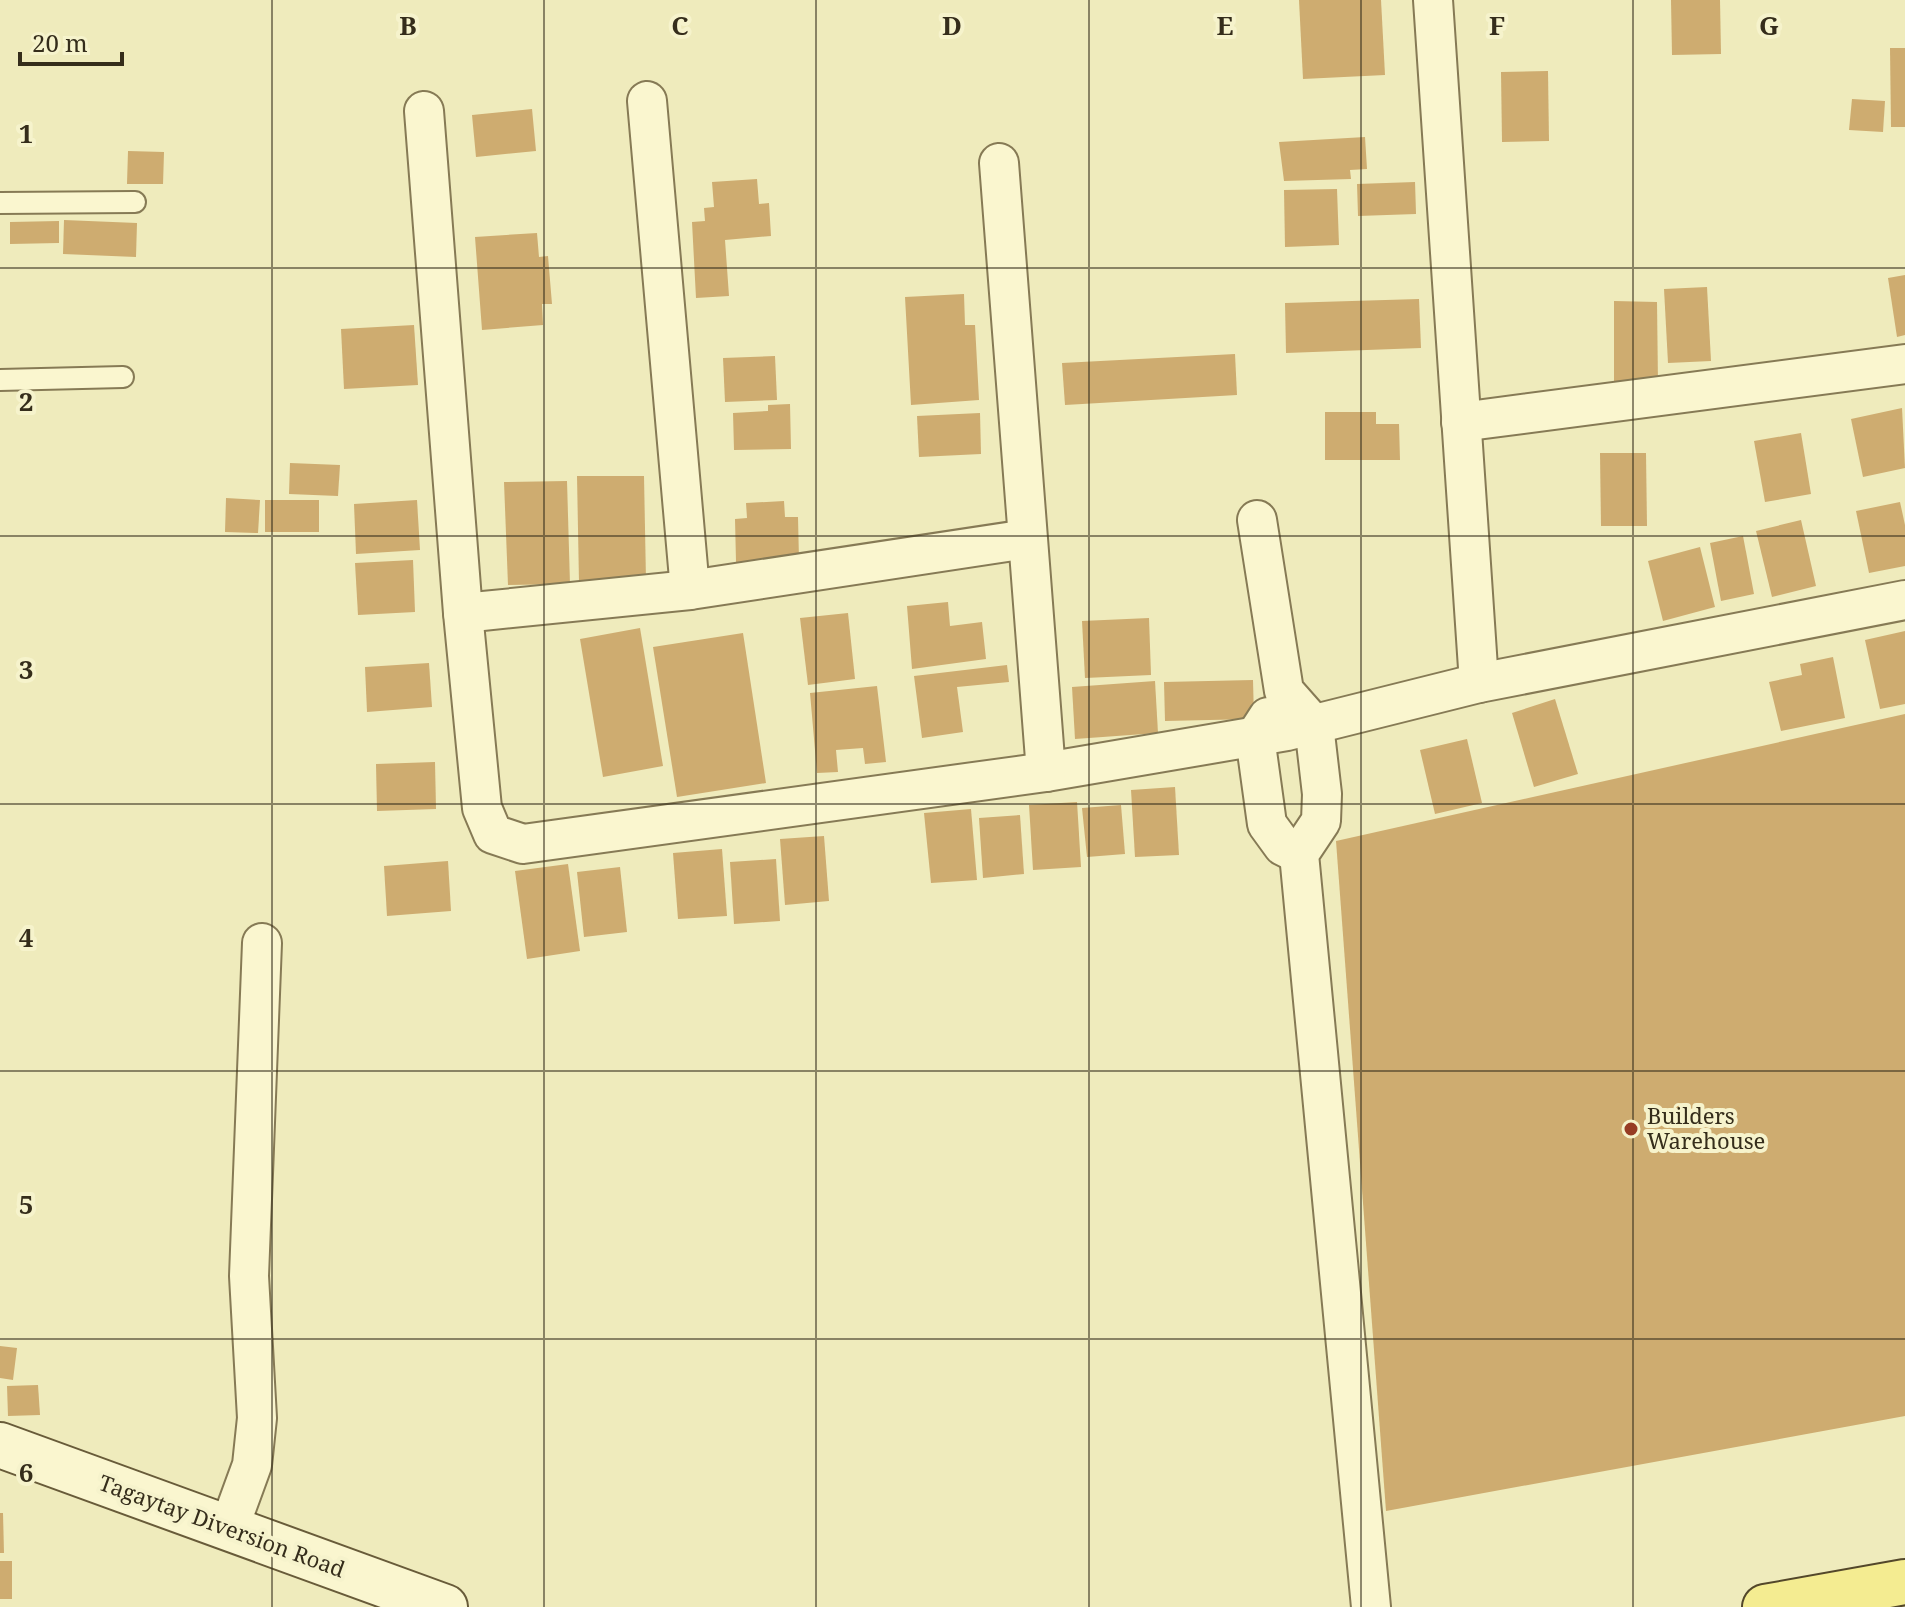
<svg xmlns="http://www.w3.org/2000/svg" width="1905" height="1607" viewBox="0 0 1905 1607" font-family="'Noto Serif',serif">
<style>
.building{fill:#ceac70}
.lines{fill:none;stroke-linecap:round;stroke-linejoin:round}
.lane-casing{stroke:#867a55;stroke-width:24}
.street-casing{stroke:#867a55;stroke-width:42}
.secondary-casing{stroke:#685b39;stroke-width:48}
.primary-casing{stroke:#53472a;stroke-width:48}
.lane{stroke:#faf6cf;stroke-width:20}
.street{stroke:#faf6cf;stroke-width:38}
.secondary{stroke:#faf6cf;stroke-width:44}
.primary{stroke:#f4ec91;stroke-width:44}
.grid{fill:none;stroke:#352d1b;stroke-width:2;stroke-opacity:0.55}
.poi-dot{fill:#973d24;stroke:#f6f3cc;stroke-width:3}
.labels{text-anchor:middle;stroke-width:8;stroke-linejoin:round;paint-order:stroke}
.poi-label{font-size:22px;fill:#352d1b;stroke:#f6f3cc;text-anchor:start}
.street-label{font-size:22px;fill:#352d1b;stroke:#f6f3cc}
.grid-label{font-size:26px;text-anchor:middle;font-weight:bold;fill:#352d1b;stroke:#f6f3cc;stroke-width:8;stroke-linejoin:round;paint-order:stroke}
</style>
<rect width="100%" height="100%" fill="#efebbc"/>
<g class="building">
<polygon points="1299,0 1381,0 1385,75 1303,79"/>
<polygon points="1671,0 1720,0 1721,54 1672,55"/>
<polygon points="1890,48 1905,48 1905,127 1891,127"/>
<polygon points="1548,71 1549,141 1502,142 1501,72"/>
<polygon points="1852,99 1885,101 1883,132 1849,130"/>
<polygon points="532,109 536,151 476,157 472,115"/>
<polygon points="1365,137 1367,169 1350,170 1351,179 1284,181 1279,142"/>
<polygon points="128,151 164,152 163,184 127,184"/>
<polygon points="757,179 759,204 769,203 771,236 725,240 729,296 696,298 692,222 705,221 704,208 714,207 712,182"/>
<polygon points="1415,182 1416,214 1358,216 1357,184"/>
<polygon points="1337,189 1339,245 1285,247 1284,190"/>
<polygon points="64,220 137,223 136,257 63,254"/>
<polygon points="59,221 59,243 10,244 10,222"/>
<polygon points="537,233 539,257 548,256 552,304 542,304 543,325 482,330 475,237"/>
<polygon points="1905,275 1905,335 1897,337 1888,278"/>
<polygon points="1707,287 1711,361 1668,363 1664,289"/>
<polygon points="964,294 965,325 975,325 979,400 911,405 905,297"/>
<polygon points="1419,299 1421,348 1286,353 1285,303"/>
<polygon points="1614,301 1657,302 1658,384 1614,385"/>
<polygon points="414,325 418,385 344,389 341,329"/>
<polygon points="1235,354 1237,395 1065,405 1062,363"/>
<polygon points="775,356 777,400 725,402 723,358"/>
<polygon points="790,404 791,449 734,450 733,413 768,411 768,405"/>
<polygon points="1902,408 1905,468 1863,477 1851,419"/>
<polygon points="1325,412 1376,412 1376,424 1399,424 1400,460 1325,460"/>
<polygon points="980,413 981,454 919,457 917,416"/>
<polygon points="1801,433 1811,494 1765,502 1754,441"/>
<polygon points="1600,453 1646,453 1647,526 1601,526"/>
<polygon points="290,463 340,465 338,496 289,494"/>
<polygon points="577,476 644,476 646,581 579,582"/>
<polygon points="567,481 570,584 508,585 504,482"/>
<polygon points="226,498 260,500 258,533 225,532"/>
<rect x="265" y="500" width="54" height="32"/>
<polygon points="417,500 420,550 356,554 354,504"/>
<polygon points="784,501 785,517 798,517 799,560 736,562 735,519 747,518 746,503"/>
<polygon points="1900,502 1905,525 1905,566 1869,573 1856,511"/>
<polygon points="1801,520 1816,586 1772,597 1756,531"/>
<polygon points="1743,536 1754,594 1721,601 1710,543"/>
<polygon points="1700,547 1715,607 1663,621 1648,561"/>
<polygon points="413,560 415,612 358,615 355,563"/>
<polygon points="948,602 950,626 982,622 986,659 912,669 907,606"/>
<polygon points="848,613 855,679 808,685 800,618"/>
<polygon points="1149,618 1151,675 1085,678 1082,621"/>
<polygon points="640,628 663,766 603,777 580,639"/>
<polygon points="1905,631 1905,704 1880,709 1865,640"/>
<polygon points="743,633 766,783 677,797 653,647"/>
<polygon points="1833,657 1845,718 1781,731 1769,682 1802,675 1800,664"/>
<polygon points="429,663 432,707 367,712 365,667"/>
<polygon points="1007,665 1009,682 957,687 963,732 922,738 914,676"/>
<polygon points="1253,680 1254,719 1165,721 1164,682"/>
<polygon points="1155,681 1158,733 1075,739 1072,687"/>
<polygon points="877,686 886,762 865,764 863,748 836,750 838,772 817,773 810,693"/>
<polygon points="1555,699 1578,774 1534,787 1512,713"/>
<polygon points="1905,714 1905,1416 1386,1511 1336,841"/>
<polygon points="1467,739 1482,803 1435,814 1420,750"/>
<polygon points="435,762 436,809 377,811 376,764"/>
<polygon points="1175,787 1179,855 1135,857 1131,790"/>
<polygon points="1077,802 1081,867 1033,870 1029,805"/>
<polygon points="1121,805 1125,854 1087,857 1082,808"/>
<polygon points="971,809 977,880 931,883 924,813"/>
<polygon points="1020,815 1024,874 983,878 979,818"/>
<polygon points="824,836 829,901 785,905 780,839"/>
<polygon points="722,849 727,916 678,919 673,853"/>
<polygon points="776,859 780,921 734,924 730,862"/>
<polygon points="448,861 451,911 387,916 384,866"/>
<polygon points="568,864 580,951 527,959 515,871"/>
<polygon points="620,867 627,932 584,937 577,872"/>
<polygon points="0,1346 17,1348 13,1380 0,1378"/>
<polygon points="38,1385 40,1415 8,1416 7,1386"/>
<polygon points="0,1513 3,1513 4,1553 0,1553"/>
<rect x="0" y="1561" width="12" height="38"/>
</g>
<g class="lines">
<defs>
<g id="lane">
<polyline points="0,203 135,202"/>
<polyline points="0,380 123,377"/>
</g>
<g id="street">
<polyline points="1433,0 1479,683"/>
<polyline points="647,101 690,590"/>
<polyline points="424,111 463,613 482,808 493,834 523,844 1046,772 1287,731 1479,683 1905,600"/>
<polyline points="999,163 1046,772"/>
<polyline points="1461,422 1905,364"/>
<polyline points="1257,520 1284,691 1314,725 1322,794 1321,821 1299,854 1371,1607"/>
<polyline points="463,613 690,590 1027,539"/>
<polyline points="1268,717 1255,737 1267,824 1283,846 1299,854"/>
<polyline points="229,1528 252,1465 257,1418 249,1276 262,943"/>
</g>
<polyline id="secondary" points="0,1445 445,1607"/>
<polyline id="primary" points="1765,1607 1905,1582"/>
</defs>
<use href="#lane" class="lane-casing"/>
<use href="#street" class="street-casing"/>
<use href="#secondary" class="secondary-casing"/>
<use href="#primary" class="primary-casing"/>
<use href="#lane" class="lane"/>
<use href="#street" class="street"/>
<use href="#secondary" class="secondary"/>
<use href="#primary" class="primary"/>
</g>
<path class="grid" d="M272 0V1607M544 0V1607M816 0V1607M1089 0V1607M1361 0V1607M1633 0V1607M0 268H1905M0 536H1905M0 804H1905M0 1071H1905M0 1339H1905"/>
<circle class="poi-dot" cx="1631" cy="1129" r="8"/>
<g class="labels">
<g class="poi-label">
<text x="1647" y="1124">Builders<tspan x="1647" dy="25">Warehouse</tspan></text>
</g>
<g class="street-label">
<text transform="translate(222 1526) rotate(20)" y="8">Tagaytay Diversion Road</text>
</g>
</g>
<g class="grid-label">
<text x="408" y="35">B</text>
<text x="680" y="35">C</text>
<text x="952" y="35">D</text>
<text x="1225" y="35">E</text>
<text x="1497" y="35">F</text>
<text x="1769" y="35">G</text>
<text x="26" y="143">1</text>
<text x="26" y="411">2</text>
<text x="26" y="679">3</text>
<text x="26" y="947">4</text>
<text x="26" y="1214">5</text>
<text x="26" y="1482">6</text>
</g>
<path d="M20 52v12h102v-12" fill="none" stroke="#352d1b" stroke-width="4"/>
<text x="32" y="52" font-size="24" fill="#352d1b" stroke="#f6f3cc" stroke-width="6" paint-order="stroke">20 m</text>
</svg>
